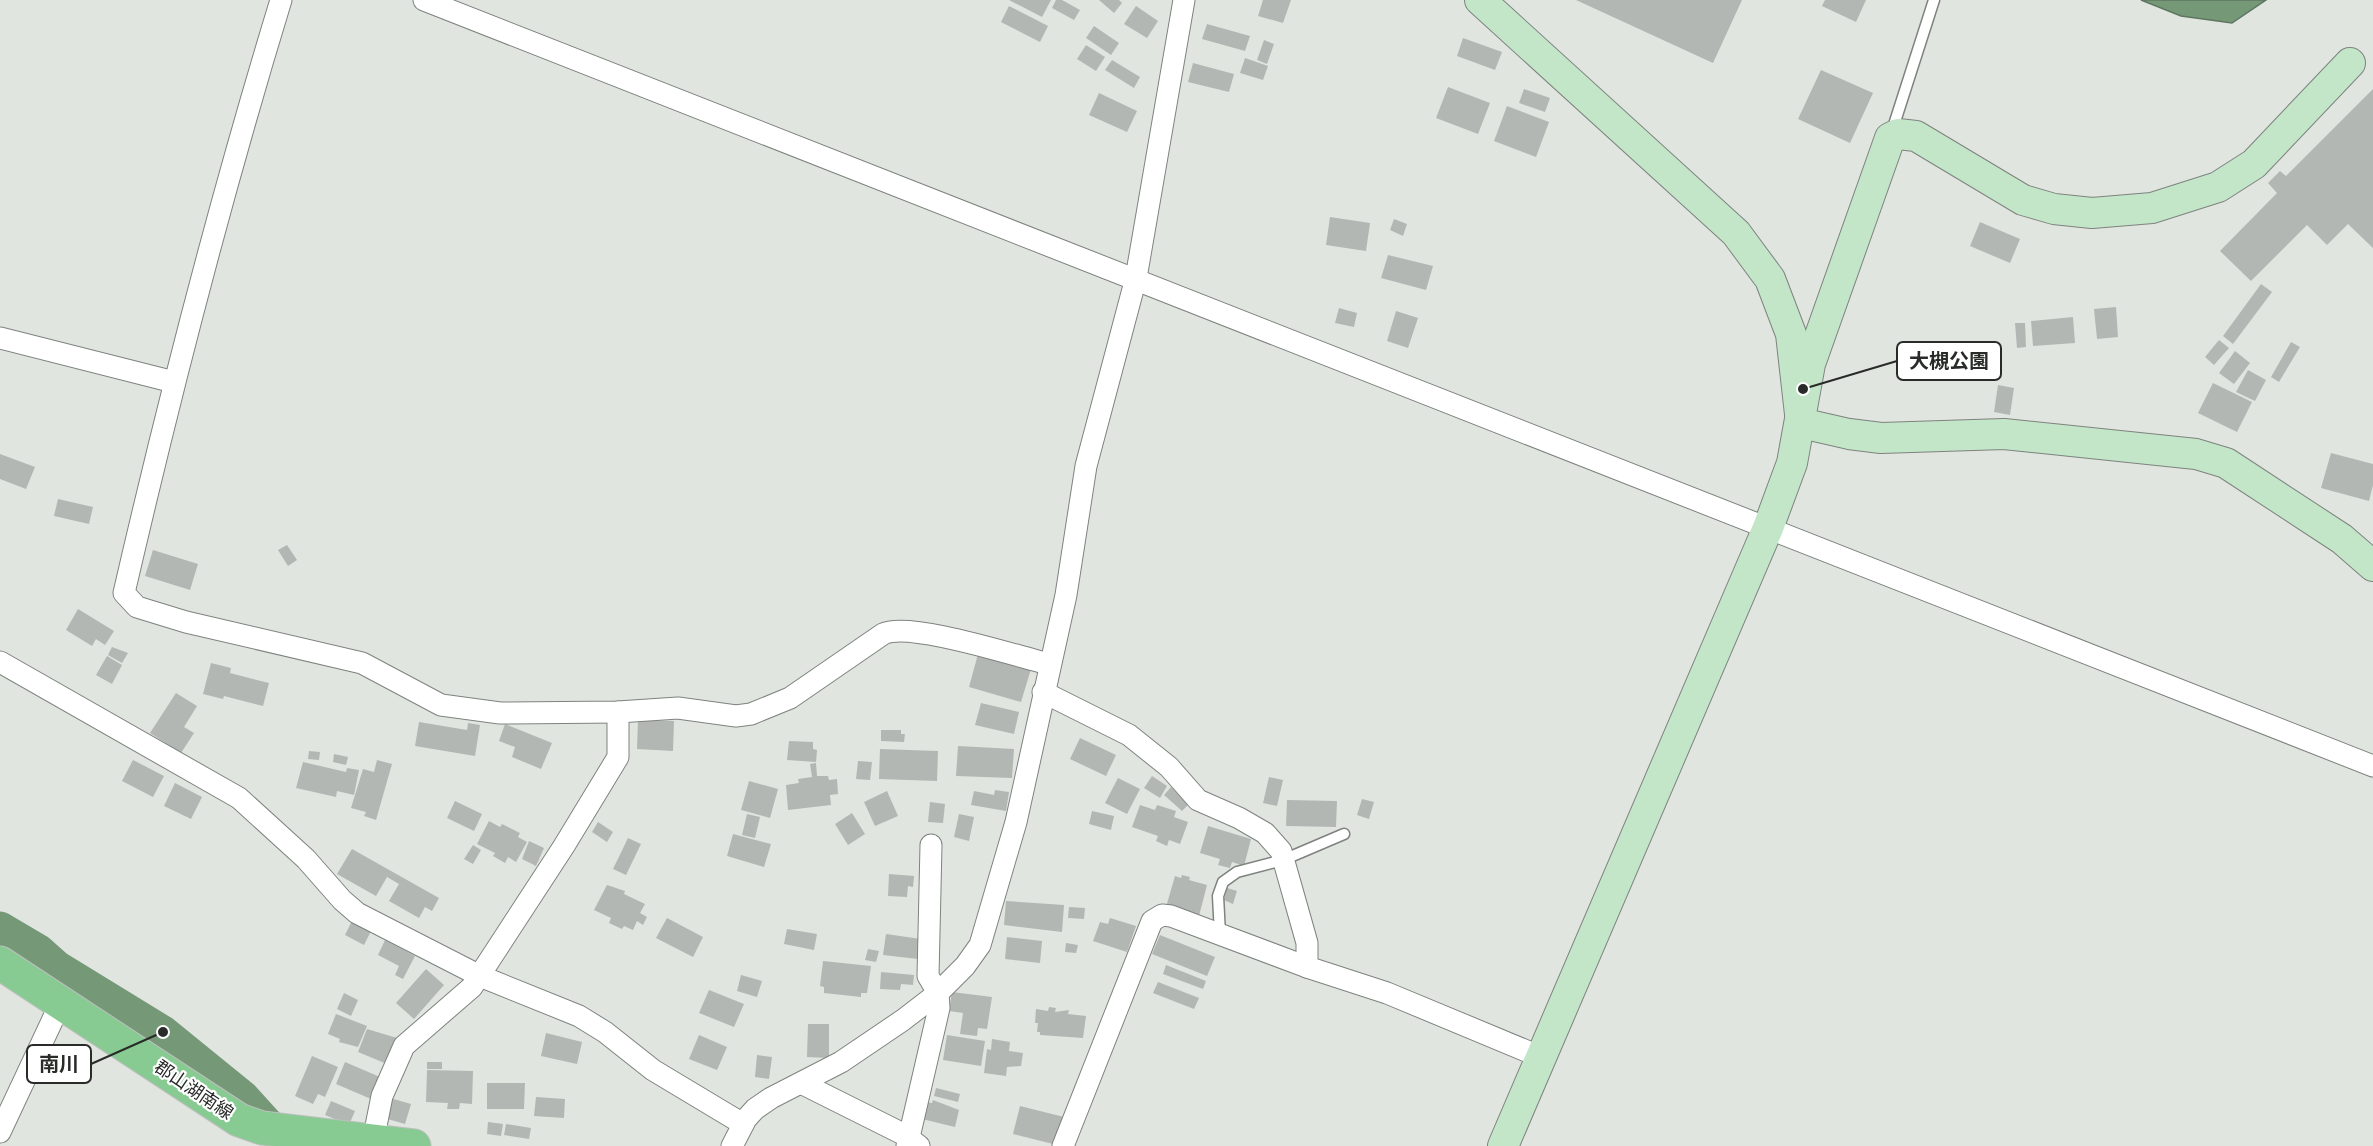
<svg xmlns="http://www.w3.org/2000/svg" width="2373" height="1146" viewBox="0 0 2373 1146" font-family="'IBM Plex Sans','Noto Sans JP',sans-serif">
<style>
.water{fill:#759877;stroke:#5e7760;stroke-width:1.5}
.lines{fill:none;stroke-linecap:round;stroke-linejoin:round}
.river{stroke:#759877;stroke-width:33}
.building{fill:#b3b7b3}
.lane-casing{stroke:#7e837f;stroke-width:13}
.street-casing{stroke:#7e837f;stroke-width:23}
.secondary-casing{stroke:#7e837f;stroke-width:32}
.primary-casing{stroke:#bfbfbf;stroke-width:35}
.lane{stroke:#fff;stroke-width:10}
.street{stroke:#fff;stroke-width:21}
.secondary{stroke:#c3e5c8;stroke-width:30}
.primary{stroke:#87cb92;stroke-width:33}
.labels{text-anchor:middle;stroke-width:4.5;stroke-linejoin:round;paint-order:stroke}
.street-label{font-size:18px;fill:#292b29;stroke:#fff}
.leader{fill:none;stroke:#292b29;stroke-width:2}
.callout-dot{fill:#292b29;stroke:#fff;stroke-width:2}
.callout{fill:#fff;stroke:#292b29;stroke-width:2}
.callout-label{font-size:20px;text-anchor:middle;font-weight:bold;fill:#292b29}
</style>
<rect width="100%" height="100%" fill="#e0e5e0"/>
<polygon class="water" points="2141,0 2266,0 2232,23 2181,16"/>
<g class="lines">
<polyline class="river" points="0,928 39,951 57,967 163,1032 243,1097 282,1140"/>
</g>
<g class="building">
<polygon points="1009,0 1051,0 1042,17"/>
<polygon points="1056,0 1062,0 1080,10 1074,20 1052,8"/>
<polygon points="1099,0 1119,0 1122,3 1114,13"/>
<polygon points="1263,0 1291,0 1283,23 1258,16"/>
<polygon points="1576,0 1742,0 1713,63"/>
<polygon points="1825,0 1866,0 1856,22 1822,6"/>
<polygon points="1009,6 1048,26 1040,42 1001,22"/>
<polygon points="1136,6 1158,21 1147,38 1124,24"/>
<polygon points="1207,24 1250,36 1245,51 1202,39"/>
<polygon points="1094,26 1119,43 1111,55 1086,38"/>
<polygon points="1463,38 1502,52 1495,70 1457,56"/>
<polygon points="1264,40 1274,44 1267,64 1257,60"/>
<polygon points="1086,45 1105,57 1096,71 1077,59"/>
<polygon points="1245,58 1268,66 1263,80 1240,73"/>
<polygon points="1112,60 1140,77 1134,88 1105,70"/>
<polygon points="1193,63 1234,74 1229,92 1188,82"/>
<polygon points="1821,70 1873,93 1850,143 1798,119"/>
<polygon points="1448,87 1490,103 1478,134 1436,118"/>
<polygon points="1524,89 1550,98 1545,112 1519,103"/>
<polygon points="2373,89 2373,248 2348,224 2327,245 2307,225 2251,281 2220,251 2277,193 2268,183 2280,171 2286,176"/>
<polygon points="1099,93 1137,111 1127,132 1089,115"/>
<polygon points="1507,106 1549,122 1536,157 1494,141"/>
<polygon points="1330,217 1370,223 1366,251 1326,245"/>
<polygon points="1394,219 1407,224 1403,236 1390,230"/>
<polygon points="1980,222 2020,239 2010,263 1970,246"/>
<polygon points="1388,255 1433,266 1426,290 1381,278"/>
<polygon points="2261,284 2272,292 2233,344 2223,336"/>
<polygon points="2116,307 2118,337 2097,339 2094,309"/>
<polygon points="1339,308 1357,313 1354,327 1335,323"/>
<polygon points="1396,311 1418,318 1408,348 1387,341"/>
<polygon points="2073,317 2075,343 2033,346 2031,321"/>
<polygon points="2015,323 2025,323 2026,347 2017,348"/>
<polygon points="2219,340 2229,348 2214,365 2205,357"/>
<polygon points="2291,342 2300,347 2279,382 2271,377"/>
<polygon points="2235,351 2250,363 2234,384 2219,373"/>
<polygon points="2248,370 2266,380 2255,401 2236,392"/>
<polygon points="2213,383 2252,402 2237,432 2198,413"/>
<polygon points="1998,385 2014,388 2010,415 1994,412"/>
<polygon points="2331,453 2373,464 2373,485 2369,501 2321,488"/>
<polygon points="0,454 35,467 26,489 0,479"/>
<polygon points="58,499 93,507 89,524 54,516"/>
<polygon points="287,545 297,560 288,566 278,550"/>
<polygon points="153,550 198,564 190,590 145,576"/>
<polygon points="78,609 114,631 105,645 96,639 92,646 66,630"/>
<polygon points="112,647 128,653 122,663 108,655"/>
<polygon points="978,654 1031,669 1021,702 969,687"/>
<polygon points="107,656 122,665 112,684 96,675"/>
<polygon points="211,663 231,668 230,673 269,683 263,706 224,696 223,699 203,694"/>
<polygon points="176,693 197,706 184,727 194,733 181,753 150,733"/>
<polygon points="981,703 1019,712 1014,734 975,725"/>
<polygon points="638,720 674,721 673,751 637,749"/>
<polygon points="419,722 467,730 468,723 480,725 475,756 415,746"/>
<polygon points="505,724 552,743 541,769 512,757 515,747 499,741"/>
<polygon points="881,730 901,730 901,734 905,734 904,742 881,741"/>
<polygon points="1080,738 1116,755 1106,776 1070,759"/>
<polygon points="789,741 813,742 813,749 817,750 816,762 787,760"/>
<polygon points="958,746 1014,749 1012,778 956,776"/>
<polygon points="880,749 938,751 937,781 879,779"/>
<polygon points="309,751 320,752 319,760 308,759"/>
<polygon points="334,754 348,757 346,765 333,762"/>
<polygon points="133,760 164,776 153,797 122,781"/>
<polygon points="377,760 392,764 376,820 364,816 366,812 351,808 363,769 374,772"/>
<polygon points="858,761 872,762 870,780 856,779"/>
<polygon points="303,762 346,772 347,768 359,770 354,795 337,791 336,797 296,788"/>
<polygon points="816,763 817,776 828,776 829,780 837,779 838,794 830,795 831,805 788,810 786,785 799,783 798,779 812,777 810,764"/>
<polygon points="1152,776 1167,786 1160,798 1144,788"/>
<polygon points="1269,777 1283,780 1277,806 1263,803"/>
<polygon points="1118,778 1140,789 1127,814 1105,803"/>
<polygon points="749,781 778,789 770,818 741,810"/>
<polygon points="175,783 202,797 191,819 164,806"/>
<polygon points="1171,787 1189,804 1182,811 1164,795"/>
<polygon points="995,790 1009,792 1006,811 971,805 974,791 994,795"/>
<polygon points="887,791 898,816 875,826 864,802"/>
<polygon points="1362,799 1374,802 1369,819 1357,815"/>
<polygon points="1287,800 1337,801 1336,827 1286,826"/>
<polygon points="455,801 482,814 474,831 447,818"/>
<polygon points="930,802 945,804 943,823 928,822"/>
<polygon points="1140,805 1155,810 1157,805 1176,811 1174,817 1188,822 1180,844 1169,840 1167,846 1156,841 1158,836 1132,827"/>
<polygon points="1092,811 1114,816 1111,830 1089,824"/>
<polygon points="852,813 865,834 848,845 835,824"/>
<polygon points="747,814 760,817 755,838 742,835"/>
<polygon points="959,814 974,817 969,841 954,837"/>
<polygon points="489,821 500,827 502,824 520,833 518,837 527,842 516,862 508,857 505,863 493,856 495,853 477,844"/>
<polygon points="598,822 613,832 607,842 592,832"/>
<polygon points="1208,826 1251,839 1244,866 1232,862 1230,868 1218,865 1220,859 1200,853"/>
<polygon points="733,834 771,844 764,867 727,856"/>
<polygon points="628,838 641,844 626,875 613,869"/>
<polygon points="529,841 544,848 536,866 522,859"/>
<polygon points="473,845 481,850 473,864 464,859"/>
<polygon points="352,849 439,898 432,911 425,907 419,918 389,901 399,884 387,877 376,896 337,874"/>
<polygon points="889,874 914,876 913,887 908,886 907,897 888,896"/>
<polygon points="1182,875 1190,877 1189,880 1207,885 1199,916 1166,907 1175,876 1181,878"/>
<polygon points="607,885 625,891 624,894 645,904 640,913 647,917 643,925 637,921 633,930 624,926 622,929 609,923 611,918 594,910"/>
<polygon points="1227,888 1237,891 1233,904 1224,900"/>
<polygon points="1006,901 1064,905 1062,932 1004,925"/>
<polygon points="1069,907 1085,908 1084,919 1068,918"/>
<polygon points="667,918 703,937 693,957 656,938"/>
<polygon points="1110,918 1136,926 1127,952 1093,941 1100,922 1108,924"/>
<polygon points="352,921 371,931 364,945 345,935"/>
<polygon points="787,929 817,934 814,950 784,944"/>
<polygon points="886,934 921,939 918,959 883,955"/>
<polygon points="1160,935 1215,957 1207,976 1152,954"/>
<polygon points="1007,937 1042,941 1040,963 1005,959"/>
<polygon points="385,940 415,956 403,979 395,975 399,966 378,955"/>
<polygon points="1066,943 1078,945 1076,953 1065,952"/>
<polygon points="868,949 879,951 876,962 865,960"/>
<polygon points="823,961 871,966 867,993 861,993 861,997 824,993 824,987 820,986"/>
<polygon points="1166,965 1206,981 1203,989 1163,974"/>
<polygon points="426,969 444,985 414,1019 396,1003"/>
<polygon points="881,972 914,975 913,985 901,984 900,990 880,989"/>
<polygon points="741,975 762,981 757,997 737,991"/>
<polygon points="1158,982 1199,998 1194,1009 1153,993"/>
<polygon points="709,990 744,1004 734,1027 699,1013"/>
<polygon points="952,992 992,997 987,1029 978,1028 977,1036 960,1034 963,1013 949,1011"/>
<polygon points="344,993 358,1000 351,1016 337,1009"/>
<polygon points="1049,1007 1056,1008 1055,1012 1069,1010 1068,1014 1086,1016 1083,1038 1040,1035 1040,1032 1037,1032 1038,1023 1035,1023 1036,1009 1048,1011"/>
<polygon points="336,1014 367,1026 358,1047 339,1042 340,1039 328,1034"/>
<polygon points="808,1024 829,1024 829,1058 807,1057"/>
<polygon points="367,1029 397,1038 387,1064 358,1052"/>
<polygon points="546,1033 582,1042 577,1064 541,1056"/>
<polygon points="699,1035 727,1047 717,1070 689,1059"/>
<polygon points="947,1035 985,1041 981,1066 943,1060"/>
<polygon points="992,1039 1010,1042 1009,1051 1023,1053 1021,1066 1007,1067 1006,1076 984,1073 987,1049 991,1050"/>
<polygon points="757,1055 772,1057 769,1079 755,1077"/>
<polygon points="312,1056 338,1067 325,1097 318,1094 313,1104 295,1096"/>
<polygon points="345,1062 380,1077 371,1099 336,1084"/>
<rect x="427" y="1062" width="15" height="7"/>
<polygon points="427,1070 473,1071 472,1104 460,1103 459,1109 447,1109 448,1103 426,1102"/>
<polygon points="487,1083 525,1083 524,1109 487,1109"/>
<polygon points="936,1088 960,1094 958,1102 934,1096"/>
<polygon points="536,1097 565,1099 564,1118 534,1116"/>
<polygon points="390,1098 411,1104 405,1124 384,1118"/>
<polygon points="933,1100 959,1110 955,1127 922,1119 926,1102 932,1103"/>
<polygon points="331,1101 355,1111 349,1125 325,1115"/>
<polygon points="1020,1106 1064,1117 1057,1145 1013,1134"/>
<polygon points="488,1122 503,1124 501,1136 487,1134"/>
<polygon points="506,1124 531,1128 529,1139 504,1135"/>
</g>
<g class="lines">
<defs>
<g id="lane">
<polyline points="1892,131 1934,0"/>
<polyline points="1220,934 1218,896 1223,882 1237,872 1283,860 1344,834"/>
</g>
<g id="street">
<path d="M281 0C221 196 170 394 124 593L137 607 186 622 362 663 441 705 500 713 618 712 678 708 736 716 751 714 790 698 883 634C909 621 1016 656 1049 664"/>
<polyline points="424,0 2373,766"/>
<polyline points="0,338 174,382"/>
<polyline points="0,662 239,798 306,859 342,900 357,913 480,976 579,1016 605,1032 653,1070 743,1124"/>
<polyline points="1043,692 1129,735 1169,767 1198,800 1239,818 1265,833 1281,851 1307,943 1307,967"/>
<polyline points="801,1083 903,1134 919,1146"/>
<polyline points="0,1132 61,1002"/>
<polyline points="373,1141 382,1096 404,1046 472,987 564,846 618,757 618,712"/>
<polyline points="732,1146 746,1119 755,1109 771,1098 841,1062 903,1020 938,993 965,966 980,945 1016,822 1066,595 1086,466 1136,278 1184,0"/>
<polyline points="907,1146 939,1008 938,993 928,976 931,845"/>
<polyline points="1063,1146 1152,921 1162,915 1171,916 1307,967 1387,993 1541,1057"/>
</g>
<g id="secondary">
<polyline points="1480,0 1736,233 1770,279 1791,334 1801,423 1849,434 1881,438 2004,434 2196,454 2226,463 2342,539 2373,566"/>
<polyline points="1503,1146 1768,528 1792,463 1810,364 1890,138 1898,134 1916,136 2023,200 2054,209 2092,213 2152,208 2218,187 2254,164 2350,63"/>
</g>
<polyline id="primary" points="0,963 239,1120 262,1128 414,1146"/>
</defs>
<use href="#lane" class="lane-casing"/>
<use href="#street" class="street-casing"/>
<use href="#secondary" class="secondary-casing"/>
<use href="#primary" class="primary-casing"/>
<use href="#lane" class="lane"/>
<use href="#street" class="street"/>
<use href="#secondary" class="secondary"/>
<use href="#primary" class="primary"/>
</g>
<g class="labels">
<g class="street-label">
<text transform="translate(194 1090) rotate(34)" y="6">郡山湖南線</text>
</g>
</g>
<path class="leader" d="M1803 389L1897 361M163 1032L91 1064"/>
<g class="callout-dot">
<circle cx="1803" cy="389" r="6"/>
<circle cx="163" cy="1032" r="6"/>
</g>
<g class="callout">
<rect x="1897" y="342" width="104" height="38" rx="6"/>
<rect x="27" y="1045" width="64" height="38" rx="6"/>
</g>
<g class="callout-label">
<text x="1949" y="368">大槻公園</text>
<text x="59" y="1071">南川</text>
</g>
</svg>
